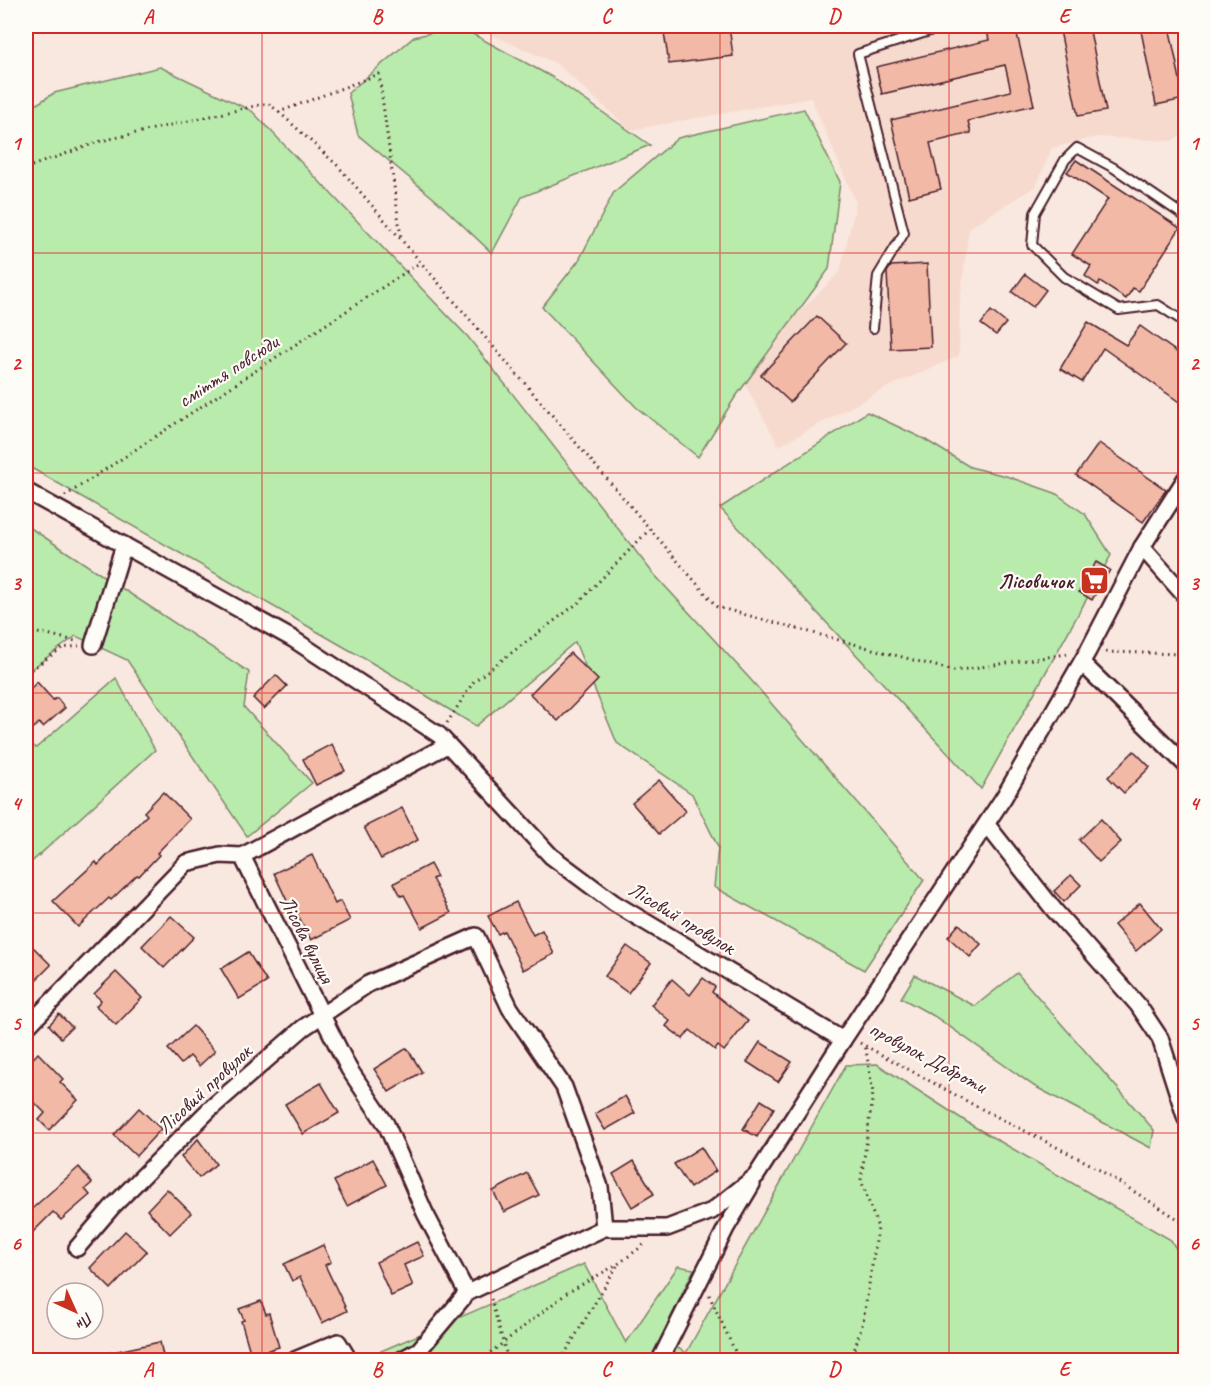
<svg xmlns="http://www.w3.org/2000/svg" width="1211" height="1386" viewBox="0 0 1211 1386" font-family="Caveat,sans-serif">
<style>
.built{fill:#f7dace}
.green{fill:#b8ebac;stroke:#81856c;stroke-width:1.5}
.building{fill:#f1b9a6;stroke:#4a1f2b;stroke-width:1.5}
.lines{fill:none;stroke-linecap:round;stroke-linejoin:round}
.service-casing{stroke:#4a1f2b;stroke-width:12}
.minor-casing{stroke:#4a1f2b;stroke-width:20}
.path{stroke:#4a1f2b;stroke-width:3;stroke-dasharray:1.5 4.5;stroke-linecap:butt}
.service{stroke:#fdfcf7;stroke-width:8}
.minor{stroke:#fdfcf7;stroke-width:15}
.grid{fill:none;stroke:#d62828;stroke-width:1.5;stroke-opacity:0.55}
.labels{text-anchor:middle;stroke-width:4.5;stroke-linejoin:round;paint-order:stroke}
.street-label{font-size:21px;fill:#4a1f2b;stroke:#fdfcf7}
.poi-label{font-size:21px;font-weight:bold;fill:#4a1f2b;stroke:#fdfcf7;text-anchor:end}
.neatline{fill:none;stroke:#d62828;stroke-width:2}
.grid-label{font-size:20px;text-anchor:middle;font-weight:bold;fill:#d62828}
</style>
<rect width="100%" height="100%" fill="#f9e8df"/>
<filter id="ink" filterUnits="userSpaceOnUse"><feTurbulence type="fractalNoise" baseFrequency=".0167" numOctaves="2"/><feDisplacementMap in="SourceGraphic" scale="12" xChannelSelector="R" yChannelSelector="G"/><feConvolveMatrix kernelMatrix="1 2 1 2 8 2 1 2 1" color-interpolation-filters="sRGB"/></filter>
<g filter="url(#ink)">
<g class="built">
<polygon points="393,26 433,26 395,33"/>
<polygon points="472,26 1185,26 1185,134 1171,141 1097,137 1052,148 1036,186 969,228 960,302 959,356 886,388 779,446 738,372 840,272 856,203 811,98 630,130 557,64"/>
</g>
<g class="green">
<polygon points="458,26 550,76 650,145 522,197 492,253 437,201 358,135 348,93 414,37"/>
<polygon points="160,67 252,111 468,337 652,572 751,680 924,880 864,970 714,887 718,847 692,794 617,743 575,642 476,726 386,671 26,465 26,111 54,93"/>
<polygon points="804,109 840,182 829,269 734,399 698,457 636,407 542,307 579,260 614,192 678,138"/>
<polygon points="867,412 924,439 970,467 1006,476 1055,493 1085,514 1111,555 981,789 720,508"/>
<polygon points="26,525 249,672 244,707 312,783 247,836 127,660 76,636 26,673"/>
<polygon points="116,678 155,750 26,867 26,739 36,748"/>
<polygon points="1017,973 1154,1130 1151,1148 1034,1086 934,1016 901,998 915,975 975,1006"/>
<polygon points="877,1064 973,1126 1171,1240 1185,1264 1185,1360 360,1360 584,1264 626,1343 678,1266 694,1269 661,1338 686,1353 846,1065"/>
</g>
<g class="building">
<polygon points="663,26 729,26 733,56 669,64"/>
<polygon points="1009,26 1015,26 1034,105 968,121 971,133 930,143 941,189 909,197 891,120 1011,91 1005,65 882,94 876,67 989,40 987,31"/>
<polygon points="1059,26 1089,26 1106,111 1078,116"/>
<polygon points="1140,26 1169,26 1184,99 1156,105"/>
<polygon points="1076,160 1180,228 1139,291 1133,288 1126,299 1100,282 1098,285 1085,276 1091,266 1072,254 1108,199 1067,172"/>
<polygon points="927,264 931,347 891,349 887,272 891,266"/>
<polygon points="1025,274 1046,290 1033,307 1012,292"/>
<polygon points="991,311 1006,323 996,335 981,324"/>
<polygon points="817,316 846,343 790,402 761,375"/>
<polygon points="1088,322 1126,345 1140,326 1185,358 1185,406 1103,348 1082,382 1060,369"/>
<polygon points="1099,443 1166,490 1143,522 1076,475"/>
<polygon points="1096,562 1110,570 1092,600 1079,592"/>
<polygon points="570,653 598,680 558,721 530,694"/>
<polygon points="276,675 287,686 264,709 253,698"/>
<polygon points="37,682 53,700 57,698 65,708 43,727 39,723 34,728 26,718 26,693"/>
<polygon points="332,744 345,771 316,785 303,759"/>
<polygon points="1134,751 1150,767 1124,793 1108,777"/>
<polygon points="659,780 686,811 659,834 632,803"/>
<polygon points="163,792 190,819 157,853 159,855 139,876 137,875 111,900 109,898 78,927 53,901 96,862 98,865 147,815 144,812"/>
<polygon points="402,808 418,840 381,859 364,827"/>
<polygon points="1101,819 1121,842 1099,862 1079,840"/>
<polygon points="312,855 335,904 340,901 350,920 311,940 292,904 289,905 274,873"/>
<polygon points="430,864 437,877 432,879 451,913 422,928 404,895 401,896 394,883"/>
<polygon points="1071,875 1081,885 1064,902 1054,891"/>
<polygon points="516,902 533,935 542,930 554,954 523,970 504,931 498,934 488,916"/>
<polygon points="1140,903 1161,929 1136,951 1114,925"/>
<polygon points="171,916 194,937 164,968 142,946"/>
<polygon points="959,924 981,944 970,957 948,937"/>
<polygon points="26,940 51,965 26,990"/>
<polygon points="627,946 651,963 628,993 605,976"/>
<polygon points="248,952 267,982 239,999 221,969"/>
<polygon points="116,972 142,998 116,1025 96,1006 101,1000 94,994"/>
<polygon points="703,978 715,987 712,992 748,1021 724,1051 718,1046 715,1050 690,1030 683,1039 666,1026 670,1021 651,1005 672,979 690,995"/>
<polygon points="59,1014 72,1027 61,1038 49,1025"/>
<polygon points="193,1026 215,1051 199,1066 190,1056 181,1064 168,1049"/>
<polygon points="760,1042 792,1062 778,1082 747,1062"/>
<polygon points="407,1048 422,1072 389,1092 374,1069"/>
<polygon points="38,1053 63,1079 60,1082 78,1100 49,1130 39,1120 45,1113 26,1094 26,1066"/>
<polygon points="321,1083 339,1113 303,1134 285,1104"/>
<polygon points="625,1096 635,1113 605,1130 595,1114"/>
<polygon points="761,1100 774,1108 757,1137 743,1129"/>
<polygon points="139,1108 161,1129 136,1156 114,1135"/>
<polygon points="198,1139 216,1164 199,1178 181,1157"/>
<polygon points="701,1147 716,1171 690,1188 674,1164"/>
<polygon points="373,1159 387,1185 347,1206 334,1181"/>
<polygon points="634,1161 654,1194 632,1207 613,1174"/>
<polygon points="79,1167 92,1183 85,1189 90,1195 61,1220 53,1212 26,1239 26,1214"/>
<polygon points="527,1173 539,1195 504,1212 493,1191"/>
<polygon points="167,1189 191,1213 170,1234 147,1210"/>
<polygon points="125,1231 147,1251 111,1289 90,1268"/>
<polygon points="417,1242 424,1256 404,1265 413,1286 391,1296 376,1262"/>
<polygon points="323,1245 331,1262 325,1265 347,1311 322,1323 300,1277 292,1281 284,1264"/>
<polygon points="261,1301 266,1314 269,1313 279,1347 251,1355 241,1321 244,1320 239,1309"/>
<polygon points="160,1342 164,1360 103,1360 103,1354"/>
</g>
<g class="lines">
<defs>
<g id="service">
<polyline points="1186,217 1114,168 1077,148 1065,160 1035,213 1032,245 1064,277 1119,310 1158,305 1186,323"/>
<polyline points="873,328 878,276 904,233 858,54 945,26"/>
</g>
<g id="minor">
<polyline points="26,491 293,639 439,735 551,856 614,903 843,1040 756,1176 712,1211 667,1228 604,1228 467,1293 419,1350 401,1360"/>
<polyline points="1142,547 1186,597"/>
<polyline points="93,645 124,545"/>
<polyline points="1082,663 1186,765"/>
<polyline points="987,825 1055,911 1138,1005 1160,1038 1186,1119"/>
<polyline points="242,856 447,745"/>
<polyline points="26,1028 186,863 220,855 242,856 349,1069 386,1124 425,1213 467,1293"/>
<polyline points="843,1040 1004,797 1088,651 1142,547 1186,478"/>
<polyline points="77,1248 112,1207 210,1109 303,1028 368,984 476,936 510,1008 564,1087 600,1187 604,1228"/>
<polyline points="295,1360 338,1342 349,1360"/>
<polyline points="660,1360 726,1228 752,1184"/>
</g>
</defs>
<use href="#service" class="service-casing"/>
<use href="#minor" class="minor-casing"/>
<g class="path">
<polyline points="279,112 338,166 717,607 954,671 1067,654"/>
<polyline points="26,168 101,141 268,103 279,112 379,74 401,238"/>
<polyline points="65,496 421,262"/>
<polyline points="26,632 47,634 79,642"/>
<polyline points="1106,652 1186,654"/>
<polyline points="26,673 62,648 79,646"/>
<polyline points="447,723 474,681 578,603 650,529"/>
<polyline points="860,1043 972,1104 1090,1164 1186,1224"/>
<polyline points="709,1295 739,1360"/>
<polyline points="491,1299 508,1360"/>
<polyline points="481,1360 567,1293 618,1264 645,1244"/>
<polyline points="561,1360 617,1266"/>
<polyline points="851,1360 863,1322 878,1228 861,1180 873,1093 865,1044"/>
</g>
<use href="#service" class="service"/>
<use href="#minor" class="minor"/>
</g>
</g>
<path class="grid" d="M262 26V1360M491 26V1360M720 26V1360M949 26V1360M26 253H1186M26 473H1186M26 693H1186M26 913H1186M26 1133H1186"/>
<defs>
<symbol id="supermarket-square" viewBox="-11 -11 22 22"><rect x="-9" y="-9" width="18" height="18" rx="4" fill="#c8321e" stroke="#fdfcf7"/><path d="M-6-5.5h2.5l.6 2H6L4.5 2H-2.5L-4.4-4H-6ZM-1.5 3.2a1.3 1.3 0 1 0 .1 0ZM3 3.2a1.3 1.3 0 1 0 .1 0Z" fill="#fff"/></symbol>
</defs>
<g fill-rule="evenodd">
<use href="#supermarket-square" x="1078" y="564" width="33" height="33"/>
</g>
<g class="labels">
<g class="street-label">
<text transform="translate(228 371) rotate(-33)" y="7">сміття повсюди</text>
<text transform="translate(682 918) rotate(31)" y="7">Лісовий провулок</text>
<text transform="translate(307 939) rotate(63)" y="7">Лісова вулиця</text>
<text transform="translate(928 1057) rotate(28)" y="7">провулок Доброти</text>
<text transform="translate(204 1089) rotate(-43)" y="7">Лісовий провулок</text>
</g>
<g class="poi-label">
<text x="1073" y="588">Лісовичок</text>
</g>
</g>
<rect width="1211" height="1386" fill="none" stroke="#fdfcf7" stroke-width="66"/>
<g transform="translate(75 1311) rotate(135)"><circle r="28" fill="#fdfcf7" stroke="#b5a4a5" stroke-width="1.5"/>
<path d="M0-4.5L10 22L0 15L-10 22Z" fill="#c8321e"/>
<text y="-9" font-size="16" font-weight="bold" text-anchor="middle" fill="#4a1f2b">Пн</text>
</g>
<rect x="33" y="33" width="1145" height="1320" class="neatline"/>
<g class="grid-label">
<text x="148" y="23">A</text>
<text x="377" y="23">B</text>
<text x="606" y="23">C</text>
<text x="834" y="23">D</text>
<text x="1064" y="23">E</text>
<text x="16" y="150">1</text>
<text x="1194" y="150">1</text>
<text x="16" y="370">2</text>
<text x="1194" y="370">2</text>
<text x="16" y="590">3</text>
<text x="1194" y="590">3</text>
<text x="16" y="810">4</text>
<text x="1194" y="810">4</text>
<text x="16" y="1030">5</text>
<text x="1194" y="1030">5</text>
<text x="16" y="1250">6</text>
<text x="1194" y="1250">6</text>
<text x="148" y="1376">A</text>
<text x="377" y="1376">B</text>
<text x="606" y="1376">C</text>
<text x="834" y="1376">D</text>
<text x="1064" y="1376">E</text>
</g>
</svg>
